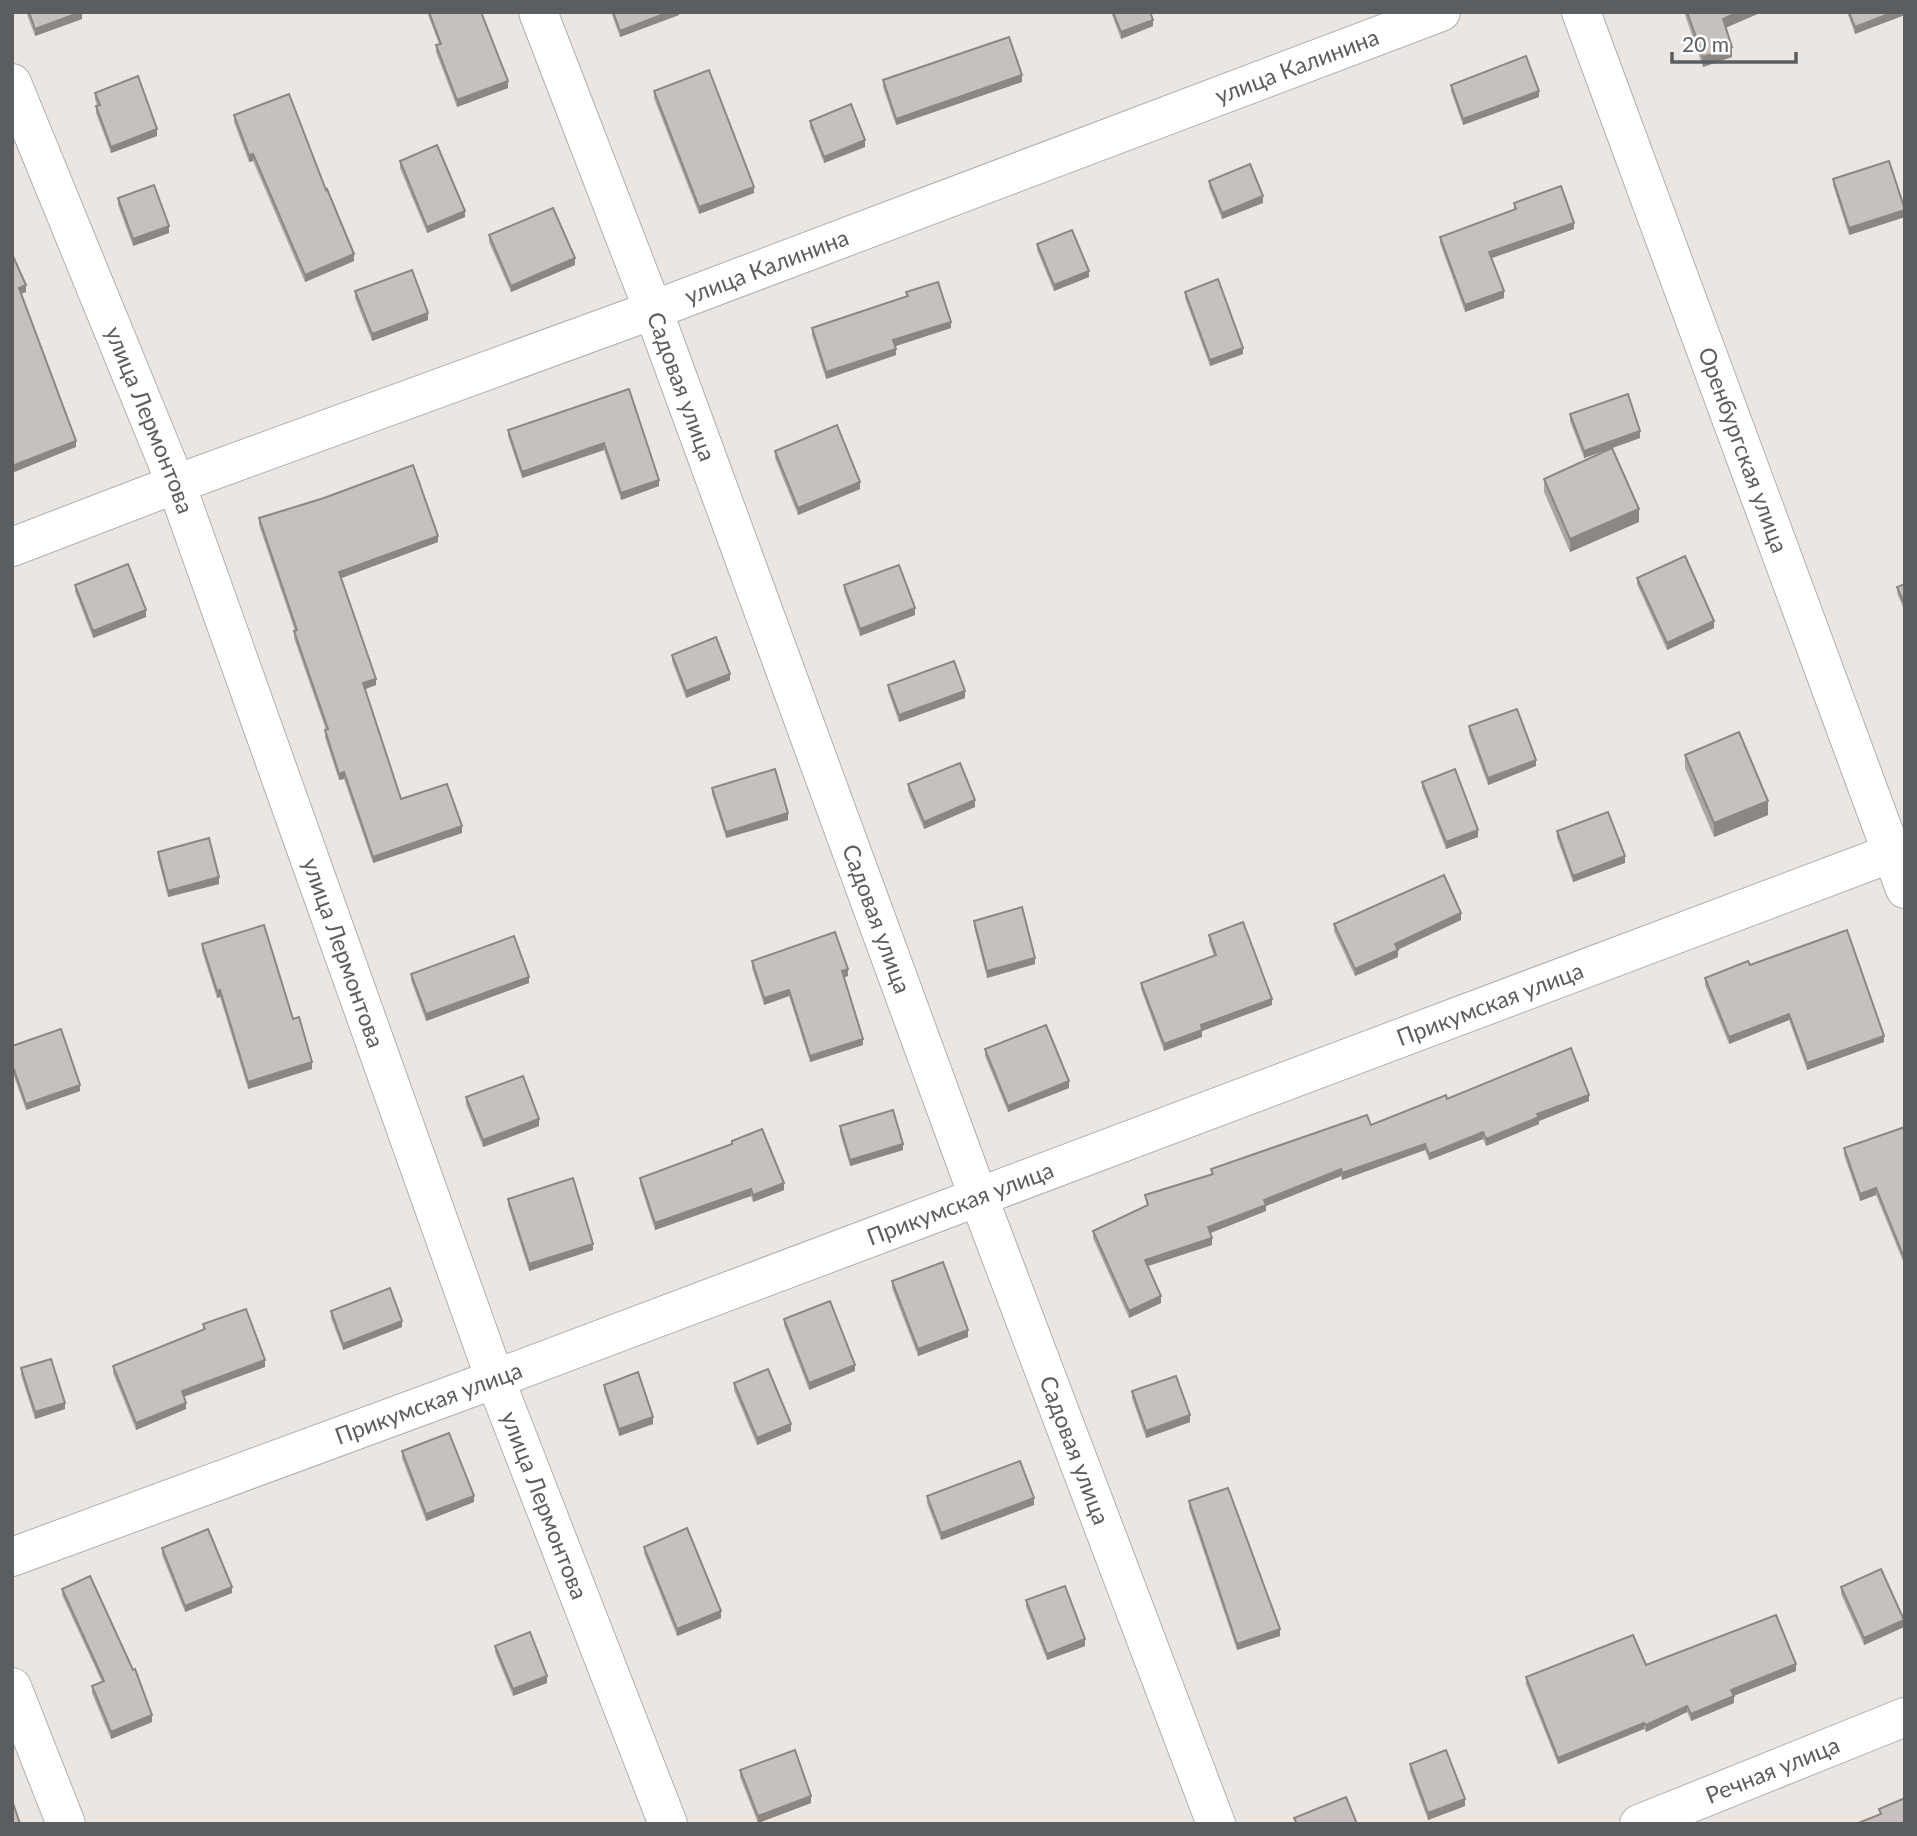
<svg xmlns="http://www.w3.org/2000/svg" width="1917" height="1836" viewBox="0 0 1917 1836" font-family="Lato,sans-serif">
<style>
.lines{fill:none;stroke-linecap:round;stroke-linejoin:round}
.street-casing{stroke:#adb0b2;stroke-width:40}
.street{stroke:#fff;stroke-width:38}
.wall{fill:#aaa6a3}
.shaded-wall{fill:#8b8785}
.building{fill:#c6c1be;stroke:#8b8785;stroke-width:2}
.labels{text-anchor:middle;stroke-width:6;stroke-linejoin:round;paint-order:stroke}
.street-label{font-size:23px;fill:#5a5e60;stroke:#fff}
</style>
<rect width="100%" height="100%" fill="#ebe6e1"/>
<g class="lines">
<defs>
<g id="street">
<path id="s1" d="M538 12 653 310 978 1196 1216 1824"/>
<path id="s2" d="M1581 12 1905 889"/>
<path id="s3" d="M12 83 176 484 495 1379 668 1824"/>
<path id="s4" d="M12 547 176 484 653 310 1441 12"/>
<path id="s5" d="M12 1557 495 1379 1905 848"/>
<polyline points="12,1687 66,1824"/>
<path id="s6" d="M1639 1824 1905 1717"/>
</g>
</defs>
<use href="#street" class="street-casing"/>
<use href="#street" class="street"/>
</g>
<g class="wall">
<polygon points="26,12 82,12 82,19 35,36"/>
<polygon points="427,12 481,12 508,88 457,107 436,52 436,45 439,44"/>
<polygon points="611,12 679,12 679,15 620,37"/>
<polygon points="1111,12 1150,12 1153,26 1121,39"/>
<polygon points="1684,12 1762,12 1726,27 1732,57 1703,67"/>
<polygon points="1847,12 1905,12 1855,34"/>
<polygon points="883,80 1022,82 896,125 883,87"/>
<polygon points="1451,85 1539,97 1463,125 1451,91"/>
<polygon points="654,91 754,193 699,214 654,98"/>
<polygon points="95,93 157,136 111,153 96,113 96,106 97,105 95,99"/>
<polygon points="234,115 326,190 354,261 305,282 253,161 249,162 234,122"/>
<polygon points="810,121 865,147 824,163 810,127"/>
<polygon points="400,161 465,217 427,233 400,168"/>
<polygon points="1833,179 1905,208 1905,217 1849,235 1833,185"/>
<polygon points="1209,181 1263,203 1222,219 1209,187"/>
<polygon points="118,198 169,233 133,246 118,205"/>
<polygon points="1514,203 1574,229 1492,258 1504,298 1465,312 1440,243 1440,237 1514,210"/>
<polygon points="489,235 575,265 511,292 489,242"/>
<polygon points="1037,244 1089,277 1054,291 1037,250"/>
<polygon points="355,291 428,320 372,341 355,298"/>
<polygon points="906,292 951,328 895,346 896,355 826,379 812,335 812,328 906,296"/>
<polygon points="1185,292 1243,354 1210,366 1185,298"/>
<polygon points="629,389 659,486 621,500 604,450 522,478 508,436 508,430"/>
<polygon points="1570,414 1640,438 1584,458 1570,421"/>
<polygon points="775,451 860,489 798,515 775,458"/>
<polygon points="1544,479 1639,522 1570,552 1544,492"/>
<polygon points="259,518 438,542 341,578 376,685 365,689 401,799 462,833 373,863 344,779 339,780 325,737 325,730 326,730 294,638 295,631 259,525"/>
<polygon points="1637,578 1714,628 1667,650 1637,584"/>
<polygon points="1905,584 1905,612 1897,593 1897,587"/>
<polygon points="75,585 146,617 93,638 75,591"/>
<polygon points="844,585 915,615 860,636 844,591"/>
<polygon points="672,655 730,680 686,698 672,661"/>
<polygon points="888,685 965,698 899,722 888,691"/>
<polygon points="1469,726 1536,766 1488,785 1469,733"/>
<polygon points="1685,755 1768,815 1714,837 1685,768"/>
<polygon points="1422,782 1478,837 1446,849 1422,788"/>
<polygon points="908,784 975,807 924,829 908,791"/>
<polygon points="712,788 788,820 726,838 712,794"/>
<polygon points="1557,831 1625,863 1573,882 1557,838"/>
<polygon points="158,852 219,884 168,897 158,859"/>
<polygon points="1461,920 1397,950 1398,957 1355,976 1334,931 1334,924"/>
<polygon points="974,921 1035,964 987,978 974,927"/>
<polygon points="1209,935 1272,1005 1202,1031 1202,1037 1164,1051 1141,989 1141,983 1214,956 1209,942"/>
<polygon points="202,944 293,1019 312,1069 248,1089 220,997 217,998 202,951"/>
<polygon points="752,961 848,976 844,977 863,1045 810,1062 789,996 764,1005 752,968"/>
<polygon points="1750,965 1884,1042 1807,1070 1789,1020 1729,1044 1705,985 1705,978"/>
<polygon points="411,974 529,983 426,1021 411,980"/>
<polygon points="12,1046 80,1091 26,1110 12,1071"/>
<polygon points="985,1049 1069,1088 1008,1112 985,1056"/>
<polygon points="466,1097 539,1126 483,1147 466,1104"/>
<polygon points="1447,1099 1589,1101 1539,1121 1539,1124 1486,1146 1483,1139 1429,1160 1425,1150 1342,1180 1341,1176 1266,1206 1266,1211 1210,1233 1212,1245 1147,1266 1161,1303 1129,1318 1093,1238 1093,1231 1147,1206 1145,1195 1211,1175 1211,1169 1371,1125"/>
<polygon points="840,1126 903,1150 850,1166 840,1133"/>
<polygon points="1905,1127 1905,1266 1876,1195 1860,1201 1844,1155 1844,1148"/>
<polygon points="732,1141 784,1190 753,1202 751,1196 655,1230 640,1184 640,1178 732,1144"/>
<polygon points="508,1199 593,1250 529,1271 508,1205"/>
<polygon points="892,1281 968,1337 918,1356 892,1288"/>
<polygon points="331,1311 402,1327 343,1350 331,1318"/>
<polygon points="784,1319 855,1371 809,1390 784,1325"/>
<polygon points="203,1324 265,1367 184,1397 186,1409 136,1430 113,1373 113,1366 203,1330"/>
<polygon points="21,1368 65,1409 35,1419 21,1375"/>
<polygon points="734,1383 791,1431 757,1445 734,1390"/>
<polygon points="604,1385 653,1424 619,1436 604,1391"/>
<polygon points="1132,1391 1190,1422 1146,1438 1132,1398"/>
<polygon points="402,1451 474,1502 426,1521 402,1458"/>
<polygon points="927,1496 1034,1505 941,1540 927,1503"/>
<polygon points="1189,1501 1280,1636 1237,1650 1189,1508"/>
<polygon points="644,1547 721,1618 677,1636 644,1553"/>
<polygon points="162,1548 232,1593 185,1612 162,1555"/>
<polygon points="1841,1587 1904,1627 1864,1645 1841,1594"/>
<polygon points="62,1589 152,1722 111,1739 92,1693 92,1686 102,1682 62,1595"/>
<polygon points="1026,1600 1085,1646 1047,1660 1026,1607"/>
<polygon points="495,1646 547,1683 513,1696 495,1652"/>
<polygon points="1646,1665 1796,1671 1733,1696 1734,1703 1691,1721 1687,1712 1646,1732 1644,1729 1558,1764 1526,1684 1526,1677"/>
<polygon points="1410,1764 1465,1806 1428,1820 1410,1771"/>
<polygon points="740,1770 811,1803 758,1823 740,1777"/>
</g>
<g class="shaded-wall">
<polygon points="82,12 82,19 35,36 35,29"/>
<polygon points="669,12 679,12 679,15 620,37 620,31"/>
<polygon points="1738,12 1762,12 1723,29 1723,19"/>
<polygon points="1894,12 1905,12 1905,15 1855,34 1855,27"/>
<polygon points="1153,20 1153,26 1121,39 1121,32"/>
<polygon points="1732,47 1732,57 1703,67 1703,57"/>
<polygon points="1022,75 1022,82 896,125 896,119"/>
<polygon points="508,81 508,88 457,107 457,100"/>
<polygon points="1539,91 1539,97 1463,125 1463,119"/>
<polygon points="157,129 157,136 111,153 111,147"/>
<polygon points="865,140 865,147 824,163 824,157"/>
<polygon points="253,154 253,161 249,162 249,155"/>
<polygon points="754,187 754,193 699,214 699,207"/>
<polygon points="1263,196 1263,203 1222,219 1222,213"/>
<polygon points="1905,210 1905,217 1849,235 1849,228"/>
<polygon points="465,211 465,217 427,233 427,227"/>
<polygon points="1574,223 1574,229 1489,259 1489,252"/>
<polygon points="169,226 169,233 133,246 133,239"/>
<polygon points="354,254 354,261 305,282 305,275"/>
<polygon points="575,258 575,265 511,292 511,286"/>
<polygon points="1089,271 1089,277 1054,291 1054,285"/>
<polygon points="26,285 26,292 19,295 19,288"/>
<polygon points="1504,291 1504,298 1465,312 1465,305"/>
<polygon points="428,313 428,320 372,341 372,334"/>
<polygon points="951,322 951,328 893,347 893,340"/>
<polygon points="1243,348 1243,354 1210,366 1210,360"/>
<polygon points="896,349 896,355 826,379 826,372"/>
<polygon points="1640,431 1640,438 1584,458 1584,451"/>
<polygon points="76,441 76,447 12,473 12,466"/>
<polygon points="604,443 604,450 522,478 522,472"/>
<polygon points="659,480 659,486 621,500 621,493"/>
<polygon points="860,482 860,489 798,515 798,508"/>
<polygon points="1639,509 1639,522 1570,552 1570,539"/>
<polygon points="438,536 438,542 339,579 339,572"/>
<polygon points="915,608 915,615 860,636 860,629"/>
<polygon points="146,610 146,617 93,638 93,631"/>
<polygon points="1714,621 1714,628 1667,650 1667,643"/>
<polygon points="730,674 730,680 686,698 686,691"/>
<polygon points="376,679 376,685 363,690 363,683"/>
<polygon points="965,691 965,698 899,722 899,715"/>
<polygon points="1536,760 1536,766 1488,785 1488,778"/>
<polygon points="344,772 344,779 339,780 339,774"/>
<polygon points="975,800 975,807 924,829 924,822"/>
<polygon points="1768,801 1768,815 1714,837 1714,823"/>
<polygon points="788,813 788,820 726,838 726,832"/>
<polygon points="462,826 462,833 373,863 373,857"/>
<polygon points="1478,830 1478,837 1446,849 1446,842"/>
<polygon points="1625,856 1625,863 1573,882 1573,876"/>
<polygon points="219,877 219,884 168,897 168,891"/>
<polygon points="1461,913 1461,920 1395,951 1395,944"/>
<polygon points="1398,950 1398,957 1355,976 1355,969"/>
<polygon points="1035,958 1035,964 987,978 987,971"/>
<polygon points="848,969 848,976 842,978 842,971"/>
<polygon points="529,977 529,983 426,1021 426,1014"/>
<polygon points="220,990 220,997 217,998 217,991"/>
<polygon points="789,990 789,996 764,1005 764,998"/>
<polygon points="1272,999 1272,1005 1202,1031 1202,1037 1164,1051 1164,1044 1201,1025"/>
<polygon points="1789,1014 1789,1020 1729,1044 1729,1037"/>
<polygon points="1884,1036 1884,1042 1807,1070 1807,1063"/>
<polygon points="863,1039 863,1045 810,1062 810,1056"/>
<polygon points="312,1062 312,1069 248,1089 248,1082"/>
<polygon points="1069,1081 1069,1088 1008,1112 1008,1106"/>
<polygon points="80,1085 80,1091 26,1110 26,1104"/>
<polygon points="1589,1095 1589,1101 1539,1121 1539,1124 1486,1146 1486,1139 1537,1114"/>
<polygon points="539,1119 539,1126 483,1147 483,1140"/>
<polygon points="1483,1132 1483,1139 1429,1160 1429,1154"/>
<polygon points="903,1144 903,1150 850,1166 850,1160"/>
<polygon points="1425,1144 1425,1150 1342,1180 1342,1173"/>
<polygon points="1341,1169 1341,1176 1266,1206 1266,1211 1208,1234 1208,1227 1264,1200"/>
<polygon points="784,1183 784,1190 753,1202 753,1195"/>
<polygon points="1876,1188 1876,1195 1860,1201 1860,1194"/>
<polygon points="751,1189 751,1196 655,1230 655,1223"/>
<polygon points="1212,1238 1212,1245 1145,1267 1145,1260"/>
<polygon points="593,1244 593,1250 529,1271 529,1264"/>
<polygon points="1161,1296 1161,1303 1129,1318 1129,1311"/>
<polygon points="402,1321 402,1327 343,1350 343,1344"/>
<polygon points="968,1330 968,1337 918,1356 918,1349"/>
<polygon points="265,1360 265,1367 182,1397 182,1391"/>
<polygon points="855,1365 855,1371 809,1390 809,1383"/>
<polygon points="65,1403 65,1409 35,1419 35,1412"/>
<polygon points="186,1403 186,1409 136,1430 136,1423"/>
<polygon points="1190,1415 1190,1422 1146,1438 1146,1431"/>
<polygon points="653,1417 653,1424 619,1436 619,1429"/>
<polygon points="791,1424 791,1431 757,1445 757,1438"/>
<polygon points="474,1496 474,1502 426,1521 426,1514"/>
<polygon points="1034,1498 1034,1505 941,1540 941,1533"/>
<polygon points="232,1587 232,1593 185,1612 185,1606"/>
<polygon points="721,1611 721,1618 677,1636 677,1629"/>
<polygon points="1904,1620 1904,1627 1864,1645 1864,1638"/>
<polygon points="1280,1629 1280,1636 1237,1650 1237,1644"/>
<polygon points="1085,1639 1085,1646 1047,1660 1047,1654"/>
<polygon points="1796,1664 1796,1671 1731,1697 1731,1690"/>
<polygon points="547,1676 547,1683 513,1696 513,1689"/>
<polygon points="1734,1696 1734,1703 1691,1721 1691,1714"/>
<polygon points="1687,1706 1687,1712 1646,1732 1646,1725"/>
<polygon points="152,1715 152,1722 111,1739 111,1732"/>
<polygon points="1644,1723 1644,1729 1558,1764 1558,1758"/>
<polygon points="811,1796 811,1803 758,1823 758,1816"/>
<polygon points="1465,1799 1465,1806 1428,1820 1428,1813"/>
</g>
<g class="building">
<polygon points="29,12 81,12 35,29"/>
<polygon points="429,12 481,12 508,81 457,100 436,45 441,44"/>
<polygon points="613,12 669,12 620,31"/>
<polygon points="1113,12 1150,12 1153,20 1121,32"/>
<polygon points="1687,12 1738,12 1723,19 1732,47 1703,57"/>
<polygon points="1849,12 1894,12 1855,27"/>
<polygon points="1009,37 1022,75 896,119 883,80"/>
<polygon points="1526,56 1539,91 1463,119 1451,85"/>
<polygon points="709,70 754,187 699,207 654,91"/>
<polygon points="138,76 157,129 111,147 96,106 100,105 95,93"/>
<polygon points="289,94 326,190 327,189 354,254 305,275 253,154 249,155 234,115"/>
<polygon points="851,104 865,140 824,157 810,121"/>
<polygon points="437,145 465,211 427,227 400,161"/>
<polygon points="1889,161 1905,210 1849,228 1833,179"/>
<polygon points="1250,164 1263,196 1222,213 1209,181"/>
<polygon points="154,185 169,226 133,239 118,198"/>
<polygon points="1561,186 1574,223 1489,252 1504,291 1465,305 1440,237 1516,209 1514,203"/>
<polygon points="553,208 575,258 511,286 489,235"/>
<polygon points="1072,230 1089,271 1054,285 1037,244"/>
<polygon points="12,254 26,285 19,288 76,441 12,466"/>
<polygon points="412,270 428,313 372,334 355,291"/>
<polygon points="1218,279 1243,348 1210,360 1185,292"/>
<polygon points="938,282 951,322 893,340 896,349 826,372 812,328 908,296 906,292"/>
<polygon points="629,389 659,480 621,493 604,443 522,472 508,430"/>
<polygon points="1628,394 1640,431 1584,451 1570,414"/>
<polygon points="837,425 860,482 798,508 775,451"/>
<polygon points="1612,448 1639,509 1570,539 1544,479"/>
<polygon points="413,465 438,536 339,572 376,679 363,683 401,799 447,784 462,826 373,857 344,772 339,774 325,730 328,729 294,631 297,630 259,518 324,498"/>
<polygon points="1685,556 1714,621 1667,643 1637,578"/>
<polygon points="128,564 146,610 93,631 75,585"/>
<polygon points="899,565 915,608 860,629 844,585"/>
<polygon points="1905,584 1905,605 1897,587"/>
<polygon points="716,637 730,674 686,691 672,655"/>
<polygon points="954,661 965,691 899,715 888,685"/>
<polygon points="1517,709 1536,760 1488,778 1469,726"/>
<polygon points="1739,732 1768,801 1714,823 1685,755"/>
<polygon points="960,763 975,800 924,822 908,784"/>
<polygon points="775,769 788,813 726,832 712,788"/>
<polygon points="1455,769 1478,830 1446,842 1422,782"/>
<polygon points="1608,812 1625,856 1573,876 1557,831"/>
<polygon points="209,838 219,877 168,891 158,852"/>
<polygon points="1444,875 1461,913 1395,944 1398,950 1355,969 1334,924"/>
<polygon points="1022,907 1035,958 987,971 974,921"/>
<polygon points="1243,922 1272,999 1201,1025 1202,1030 1164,1044 1141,983 1216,955 1209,935"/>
<polygon points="264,925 293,1019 299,1017 312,1062 248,1082 220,990 217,991 202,944"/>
<polygon points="1847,930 1884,1036 1807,1063 1789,1014 1729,1037 1705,978 1748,961 1750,965"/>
<polygon points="835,932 848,969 842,971 863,1039 810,1056 789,990 764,998 752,961"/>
<polygon points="514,936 529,977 426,1014 411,974"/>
<polygon points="1046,1025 1069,1081 1008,1106 985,1049"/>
<polygon points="61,1029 80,1085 26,1104 12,1064 12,1046"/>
<polygon points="1571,1048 1589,1095 1537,1114 1539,1117 1486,1139 1483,1132 1429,1154 1425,1144 1342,1173 1341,1169 1264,1200 1266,1205 1208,1227 1212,1238 1145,1260 1161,1296 1129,1311 1093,1231 1148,1205 1145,1195 1213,1174 1211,1169 1367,1115 1371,1125 1446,1095 1447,1099"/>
<polygon points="523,1076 539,1119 483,1140 466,1097"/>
<polygon points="893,1110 903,1144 850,1160 840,1126"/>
<polygon points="1905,1127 1905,1260 1876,1188 1860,1194 1844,1148"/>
<polygon points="762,1129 784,1183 753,1195 751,1189 655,1223 640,1178 732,1144 732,1141"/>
<polygon points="573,1178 593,1244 529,1264 508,1199"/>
<polygon points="943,1262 968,1330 918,1349 892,1281"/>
<polygon points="390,1288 402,1321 343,1344 331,1311"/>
<polygon points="830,1301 855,1365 809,1383 784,1319"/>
<polygon points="246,1309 265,1360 182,1391 186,1403 136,1423 113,1366 205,1329 203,1324"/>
<polygon points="51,1359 65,1403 35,1412 21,1368"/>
<polygon points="768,1369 791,1424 757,1438 734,1383"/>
<polygon points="638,1372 653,1417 619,1429 604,1385"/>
<polygon points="1176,1376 1190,1415 1146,1431 1132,1391"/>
<polygon points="449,1433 474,1496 426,1514 402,1451"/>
<polygon points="1020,1461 1034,1498 941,1533 927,1496"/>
<polygon points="1228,1488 1280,1629 1237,1644 1189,1501"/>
<polygon points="687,1528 721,1611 677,1629 644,1547"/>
<polygon points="208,1529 232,1587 185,1606 162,1548"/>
<polygon points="1881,1569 1904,1620 1864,1638 1841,1587"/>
<polygon points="90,1576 133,1670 135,1669 152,1715 111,1732 92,1686 104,1681 62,1589"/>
<polygon points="1065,1586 1085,1639 1047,1654 1026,1600"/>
<polygon points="1776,1615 1796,1664 1731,1690 1734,1696 1691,1714 1687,1706 1646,1725 1644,1723 1558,1758 1526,1677 1633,1635 1646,1665"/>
<polygon points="530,1632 547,1676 513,1689 495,1646"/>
<polygon points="795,1750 811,1796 758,1816 740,1770"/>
<polygon points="1446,1750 1465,1799 1428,1813 1410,1764"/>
<polygon points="1346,1797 1357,1824 1297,1824 1294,1818"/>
<polygon points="1905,1798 1905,1824 1856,1824 1881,1814 1879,1809"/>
<polygon points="12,1800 20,1824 12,1824"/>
</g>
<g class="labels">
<g class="street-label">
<text dy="8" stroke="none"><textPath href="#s4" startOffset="1372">улица Калинина</textPath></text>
<text dy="8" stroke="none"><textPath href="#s4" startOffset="805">улица Калинина</textPath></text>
<text dy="8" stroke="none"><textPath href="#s1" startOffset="401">Садовая улица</textPath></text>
<text dy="8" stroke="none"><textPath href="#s3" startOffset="364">улица Лермонтова</textPath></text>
<text dy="8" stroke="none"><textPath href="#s2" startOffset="467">Оренбургская улица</textPath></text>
<text dy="8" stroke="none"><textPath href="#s1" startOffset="968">Садовая улица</textPath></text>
<text dy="8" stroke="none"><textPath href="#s3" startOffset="931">улица Лермонтова</textPath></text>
<text dy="8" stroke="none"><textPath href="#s5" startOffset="1578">Прикумская улица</textPath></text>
<text dy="8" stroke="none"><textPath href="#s5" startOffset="1012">Прикумская улица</textPath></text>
<text dy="8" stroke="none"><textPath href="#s5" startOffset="444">Прикумская улица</textPath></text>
<text dy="8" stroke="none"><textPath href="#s1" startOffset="1535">Садовая улица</textPath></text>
<text dy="8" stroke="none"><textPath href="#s3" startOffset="1519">улица Лермонтова</textPath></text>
<text dy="8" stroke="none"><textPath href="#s6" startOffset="144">Речная улица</textPath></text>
</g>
</g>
<rect width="1917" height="1836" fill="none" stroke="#5a5e60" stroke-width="28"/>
<path d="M1672 52v10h124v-10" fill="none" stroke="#5a5e60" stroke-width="3.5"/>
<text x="1682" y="52" font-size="21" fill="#5a5e60" stroke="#ffffff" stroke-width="5" paint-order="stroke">20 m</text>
</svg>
